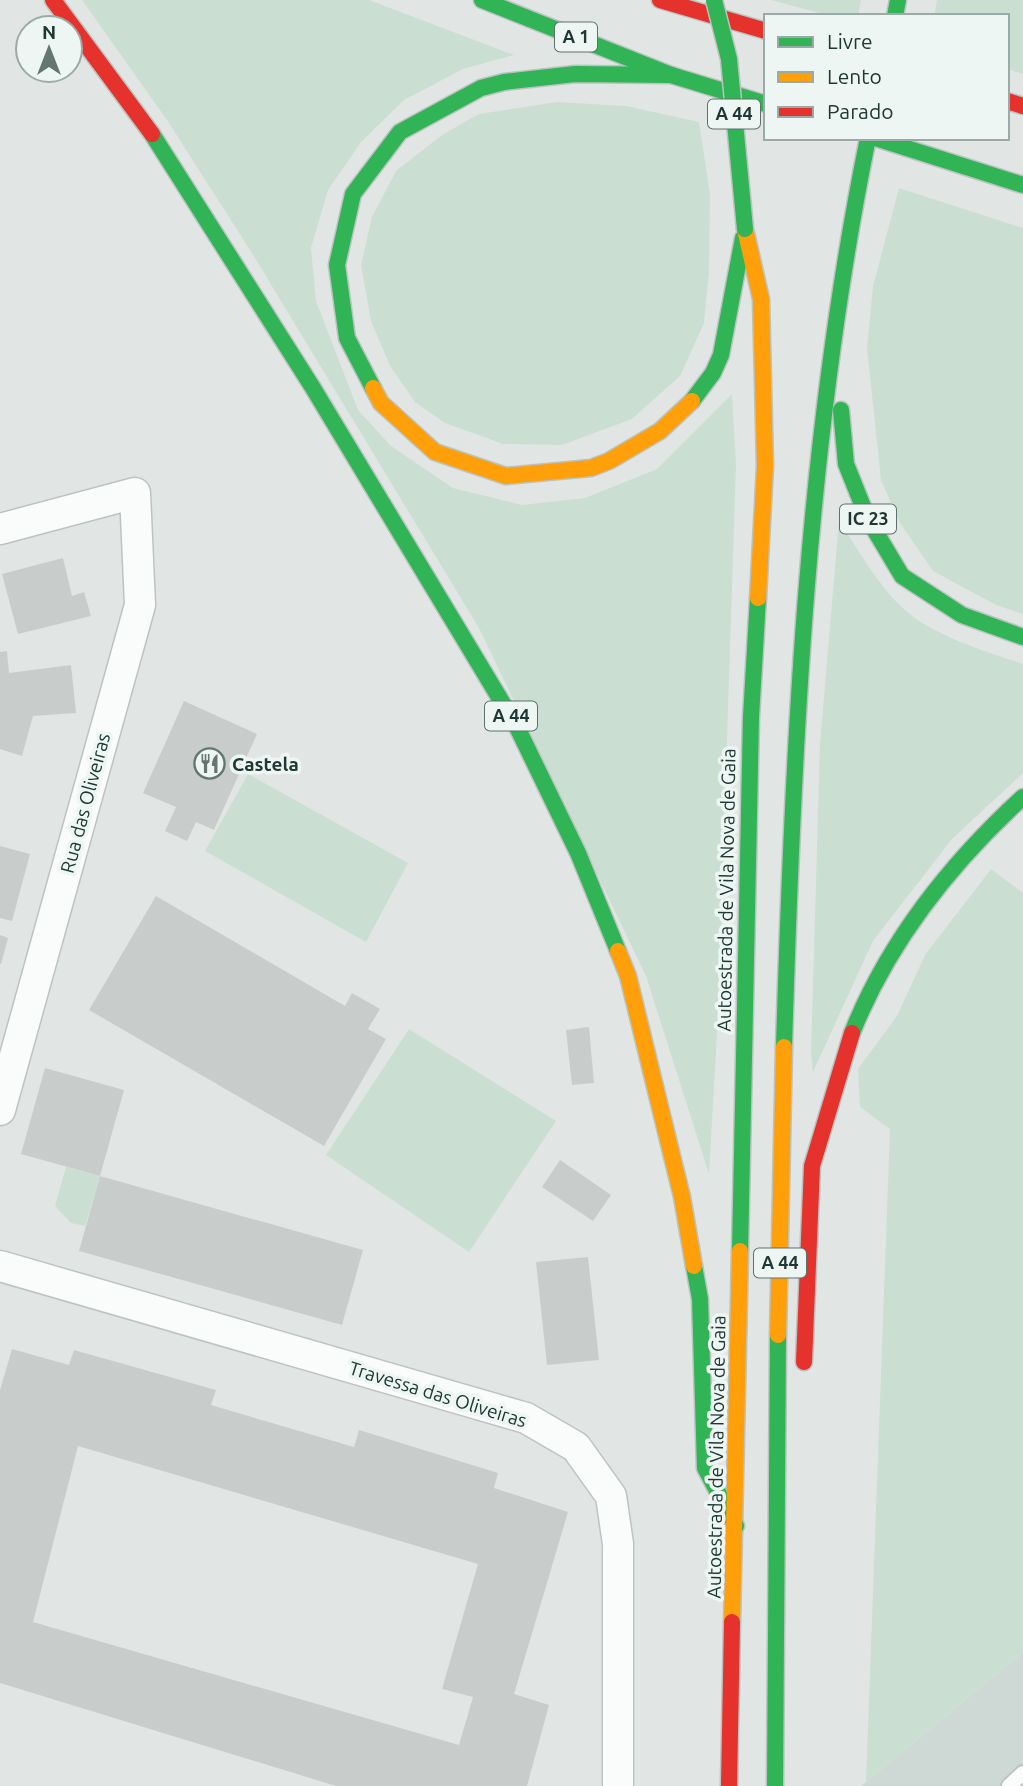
<svg xmlns="http://www.w3.org/2000/svg" width="1023" height="1786" viewBox="0 0 1023 1786" font-family="Ubuntu,sans-serif">
<style>
.built{fill:#ced8d4}
.green{fill:#cadfd2}
.building{fill:#c8cdcb;fill-rule:evenodd}
.lines{fill:none;stroke-linecap:round;stroke-linejoin:round}
.lane-casing{stroke:#bec3c1;stroke-width:18}
.street-casing{stroke:#bec3c1;stroke-width:33}
.fast-casing{stroke:#bbc3c1;stroke-width:19}
.slow-casing{stroke:#bbc3c1;stroke-width:19}
.jam-casing{stroke:#bbc3c1;stroke-width:19}
.lane{stroke:#fafbfb;stroke-width:14}
.street{stroke:#fafbfb;stroke-width:30}
.fast{stroke:#30b455;stroke-width:16}
.slow{stroke:#ff9f0a;stroke-width:16}
.jam{stroke:#e5322d;stroke-width:16}
.fast-bridge-casing{stroke:#bbc3c1;stroke-width:19;stroke-linecap:butt}
.fast-bridge{stroke:#30b455;stroke-width:16}
.labels{text-anchor:middle;stroke-width:7;stroke-linejoin:round;paint-order:stroke}
.shield{fill:#eef6f3;stroke:#5e716d;stroke-width:2}
.shield-label{font-size:18px;font-weight:bold;fill:#203834}
.poi-label{font-size:19px;font-weight:bold;fill:#203834;stroke:#eef6f3;text-anchor:start}
.street-label{font-size:19px;fill:#203834;stroke:#eef6f3}
</style>
<rect width="100%" height="100%" fill="#e1e6e4"/>
<polygon class="built" points="1023,1652 1023,1786 861,1786 866,1782"/>
<g class="green">
<polygon points="82,0 369,0 514,55 463,69 404,100 361,142 328,190 311,248 316,301 358,410 391,446 453,488 522,505 585,498 657,469 732,394 736,465 718,1015 709,1174 646,976 479,628 250,250 167,120"/>
<polygon points="771,0 861,0 858,16 830,16"/>
<polygon points="937,0 1023,0 1023,74 1007,69 1007,16 934,16"/>
<polygon points="557,102 626,106 699,122 710,194 709,272 704,323 680,376 632,419 562,445 503,444 445,423 415,402 390,366 371,321 361,265 372,217 396,171 442,135 479,114"/>
<polygon points="899,188 1023,228 1023,614 996,605 933,571 900,523 881,480 867,348 873,286"/>
<path d="M839 520C858 550 879 587 906 611 934 636 988 652 1023 664V773L952 839 873 941 813 1072 811 1052 820 744Z"/>
<polygon points="248,774 408,863 366,942 205,851"/>
<polygon points="991,869 1023,893 1023,1652 866,1782 890,1129 860,1107 858,1069 897,1016 925,955"/>
<polygon points="409,1029 556,1121 469,1252 326,1155"/>
<polygon points="66,1167 100,1176 85,1226 71,1223 55,1206"/>
</g>
<g class="building">
<polygon points="63,558 72,596 84,592 91,616 18,634 2,574"/>
<polygon points="7,651 9,673 71,665 76,713 33,716 22,756 0,749 0,652"/>
<polygon points="184,701 257,734 214,830 196,822 187,841 165,831 176,807 143,793"/>
<polygon points="0,846 30,854 12,921 0,918"/>
<polygon points="156,896 345,1006 352,993 380,1009 368,1029 386,1039 324,1146 89,1010"/>
<polygon points="0,935 8,938 1,964 0,964"/>
<polygon points="589,1027 594,1083 572,1085 566,1030"/>
<polygon points="45,1068 124,1090 100,1176 21,1154"/>
<polygon points="560,1160 611,1195 593,1221 542,1187"/>
<polygon points="100,1176 363,1250 342,1325 79,1251"/>
<polygon points="588,1257 599,1360 547,1365 536,1262"/>
<path d="M12 1349 69 1365 74 1350 216 1390 211 1405 354 1447 359 1430 498 1473 494 1488 568 1512 514 1694 549 1705 527 1786H336L0 1683V1390ZM78 1446 478 1564 442 1689 473 1697 459 1745 33 1622Z"/>
</g>
<g class="lines">
<defs>
<polyline id="lane" points="1009,1786 1023,1773"/>
<g id="street">
<polyline points="0,529 135,493 140,605 0,1110"/>
<polyline points="0,1266 526,1418 576,1447 611,1496 618,1544 618,1786"/>
</g>
<g id="fast">
<polyline points="482,0 671,75 766,104"/>
<polyline points="895,16 898,0"/>
<polyline points="152,134 313,388 517,727 578,853 618,951"/>
<polyline points="875,138 1023,185"/>
<polyline points="373,388 347,338 337,265 353,194 400,132 481,88 504,82 575,74 671,75"/>
<polyline points="692,401 713,373 721,355 743,238"/>
<polyline points="841,410 846,464 868,519 902,576 962,615 1023,637"/>
<path d="M852 1033C889 940 950 864 1023 797"/>
<path d="M784 1047C793 743 807 436 868 138"/>
<polyline points="740,1251 751,717 758,598"/>
<polyline points="694,1266 700,1299 705,1468 736,1526"/>
<polyline points="775,1786 778,1335"/>
</g>
<g id="slow">
<polyline points="745,229 761,299 765,466 758,598"/>
<polyline points="373,388 381,403 435,452 506,476 591,468 609,461 660,431 692,401"/>
<polyline points="618,951 628,976 682,1197 694,1266"/>
<polyline points="778,1335 784,1047"/>
<polyline points="732,1622 740,1251"/>
</g>
<g id="jam">
<polyline points="53,0 152,134"/>
<polyline points="660,0 766,31"/>
<polyline points="1007,101 1023,106"/>
<polyline points="804,1362 812,1166 852,1033"/>
<polyline points="729,1786 732,1622"/>
</g>
</defs>
<use href="#lane" class="lane-casing"/>
<use href="#street" class="street-casing"/>
<use href="#fast" class="fast-casing"/>
<use href="#slow" class="slow-casing"/>
<use href="#jam" class="jam-casing"/>
<use href="#lane" class="lane"/>
<use href="#street" class="street"/>
<use href="#fast" class="fast"/>
<use href="#slow" class="slow"/>
<use href="#jam" class="jam"/>
<defs>
<polyline id="fast-bridge" points="714,0 729,59 745,229"/>
</defs>
<use href="#fast-bridge" class="fast-bridge-casing"/>
<use href="#fast-bridge" class="fast-bridge"/>
</g>
<defs>
<symbol id="restaurant-ring" viewBox="-11 -11 22 22"><circle r="9.5" fill="#eef6f3" stroke="#647572" stroke-width="1.5"/><path d="M-5-6h1v4h1v-4h1v4h1v-4h1v5L-1.5 .5V6h-2V.5L-5-1ZM5-6V6H3V1.5H1.5Q1.5-4 5-6Z" fill="#647572"/></symbol>
</defs>
<g fill-rule="evenodd">
<use href="#restaurant-ring" x="192" y="746" width="35" height="35"/>
</g>
<g class="labels">
<g class="shield">
<rect x="555" y="22.5" width="42" height="29" rx="5"/>
<rect x="708" y="99.5" width="52" height="29" rx="5"/>
<rect x="840" y="504.5" width="56" height="29" rx="5"/>
<rect x="485" y="701.5" width="52" height="29" rx="5"/>
<rect x="754" y="1248.5" width="52" height="29" rx="5"/>
</g>
<g class="shield-label">
<text x="576" y="43">A 1</text>
<text x="734" y="120">A 44</text>
<text x="868" y="525">IC 23</text>
<text x="511" y="722">A 44</text>
<text x="780" y="1269">A 44</text>
</g>
<g class="poi-label">
<text x="232" y="771">Castela</text>
</g>
<g class="street-label">
<text transform="translate(85 803) rotate(-75)" y="7">Rua das Oliveiras</text>
<text transform="translate(726 890) rotate(-89)" y="7">Autoestrada de Vila Nova de Gaia</text>
<text transform="translate(438 1394) rotate(17)" y="7">Travessa das Oliveiras</text>
<text transform="translate(716 1457) rotate(-89)" y="7">Autoestrada de Vila Nova de Gaia</text>
</g>
</g>
<rect x="764" y="14" width="245" height="126" fill="#eef6f3" stroke="#9caaa7" stroke-width="2"/>
<rect x="778" y="37" width="35" height="10" fill="#30b455" stroke="#9caaa7" stroke-width="2"/>
<text x="827" y="49" font-size="21" fill="#203834">Livre</text>
<rect x="778" y="72" width="35" height="10" fill="#ff9f0a" stroke="#9caaa7" stroke-width="2"/>
<text x="827" y="84" font-size="21" fill="#203834">Lento</text>
<rect x="778" y="107" width="35" height="10" fill="#e5322d" stroke="#9caaa7" stroke-width="2"/>
<text x="827" y="119" font-size="21" fill="#203834">Parado</text>
<g transform="translate(49 49)"><circle r="33" fill="#eef6f3" stroke="#9caaa7" stroke-width="2"/>
<path d="M0-5L12 26L0 18L-12 26Z" fill="#647572"/>
<text y="-10" font-size="19" font-weight="bold" text-anchor="middle" fill="#203834">N</text>
</g>
</svg>
